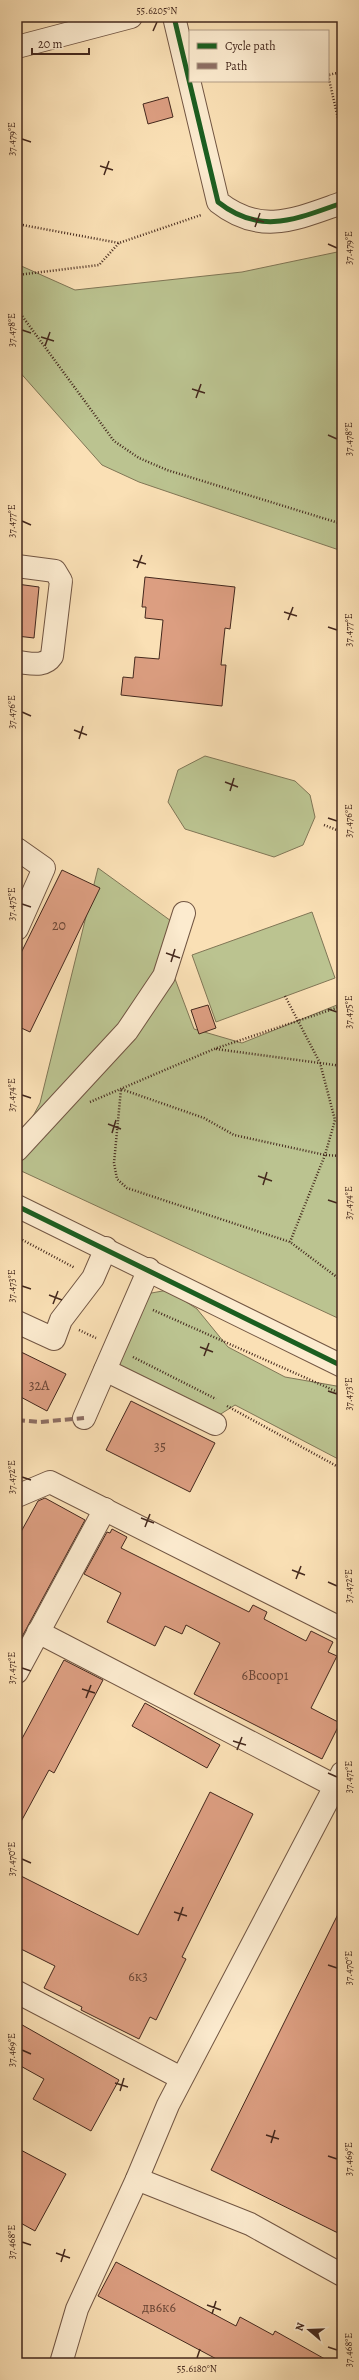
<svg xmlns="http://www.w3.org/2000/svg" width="359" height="2380" viewBox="0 0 359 2380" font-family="Alegreya,serif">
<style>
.green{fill:#bbc390;stroke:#807656}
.building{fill:#dc9e81;stroke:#44281d}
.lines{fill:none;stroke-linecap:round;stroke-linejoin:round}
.minor-casing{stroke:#725643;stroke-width:24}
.path{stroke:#44281d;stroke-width:2.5;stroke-dasharray:1 2;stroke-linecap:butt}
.minor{stroke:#fcebcf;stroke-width:22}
.quiet{stroke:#8d6e63;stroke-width:4;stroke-dasharray:8 4;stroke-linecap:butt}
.cycleway-casing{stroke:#fcebcf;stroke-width:8}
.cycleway{stroke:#1b5e20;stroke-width:5}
.ticks{fill:none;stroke:#44281d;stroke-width:1.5}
.labels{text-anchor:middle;stroke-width:4;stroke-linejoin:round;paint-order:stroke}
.number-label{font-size:14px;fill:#6a4636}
.neatline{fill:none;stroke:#44281d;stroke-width:1.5}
.ticks-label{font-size:10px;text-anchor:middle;fill:#44281d}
</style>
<rect width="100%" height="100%" fill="#fae0b5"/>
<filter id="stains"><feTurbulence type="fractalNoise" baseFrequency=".005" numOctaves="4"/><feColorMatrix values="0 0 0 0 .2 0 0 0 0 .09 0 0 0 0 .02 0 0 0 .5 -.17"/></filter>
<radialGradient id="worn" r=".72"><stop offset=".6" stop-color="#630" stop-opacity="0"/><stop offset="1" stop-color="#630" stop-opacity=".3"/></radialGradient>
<g class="green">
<polygon points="342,251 342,551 139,482 102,465 17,369 17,258 19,265 75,290 242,272"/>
<polygon points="205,756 295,781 310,795 315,817 303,845 274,857 185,829 168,802 178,770"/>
<polygon points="98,868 178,926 166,955 194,1029 242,1043 342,1003 342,1320 17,1169 17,1146 40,1103"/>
<polygon points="312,912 335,978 216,1022 192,955"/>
<polygon points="168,1290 197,1309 228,1347 285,1377 342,1387 342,1461 235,1405 216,1417 121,1370 118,1356 146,1294"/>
</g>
<g class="building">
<polygon points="168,97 173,117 148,124 143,104"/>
<polygon points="145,577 235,587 230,629 225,628 221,665 226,665 222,706 121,695 123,677 133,678 135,657 159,659 163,620 145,618 146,607 142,607"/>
<polygon points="17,584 39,587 34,638 17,636"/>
<polygon points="62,870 100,888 30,1032 17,1026 17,961"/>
<polygon points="208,1005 216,1028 199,1034 191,1010"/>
<polygon points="17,1350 66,1374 47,1411 17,1395"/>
<polygon points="131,1401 215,1443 190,1492 106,1450"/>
<polygon points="45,1498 85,1520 17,1646 17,1539 38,1501"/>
<polygon points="112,1529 127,1537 121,1548 249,1612 253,1605 267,1612 264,1619 306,1641 311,1631 333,1642 328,1652 337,1656 311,1708 340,1723 322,1759 194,1694 220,1643 186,1625 182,1634 165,1626 155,1646 107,1622 121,1593 84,1574 107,1532 110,1533"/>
<polygon points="64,1660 103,1680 54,1773 49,1770 17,1829 17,1748"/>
<polygon points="145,1703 220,1745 207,1768 132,1726"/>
<polygon points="210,1792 253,1814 182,1957 186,1959 156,2020 150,2017 139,2039 81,2010 82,2007 44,1988 55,1966 17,1947 17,1874 138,1935"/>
<polygon points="342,1906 342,2235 211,2170"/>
<polygon points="17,2022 119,2080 91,2131 33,2099 44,2079 17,2064"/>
<polygon points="17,2148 66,2174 35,2231 17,2221"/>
<polygon points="116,2262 236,2326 240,2317 273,2335 275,2331 332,2363 224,2363 98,2296"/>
</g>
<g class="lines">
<defs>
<g id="minor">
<path d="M174 17 218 202C261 236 296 219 342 203"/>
<polyline points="17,47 131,17"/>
<path d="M17 566 55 571 61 581 52 656C44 668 30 663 17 662"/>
<polyline points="17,849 44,868 17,929"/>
<polyline points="17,1150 127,1031 164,976 184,913"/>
<polyline points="17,1206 342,1366"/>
<polyline points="17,1322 54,1339 61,1320 93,1278 106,1248"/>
<polyline points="105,1370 215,1424"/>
<polyline points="84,1418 149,1269"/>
<polyline points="17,1496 50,1482 342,1629"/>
<polyline points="38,1632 335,1786"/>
<polyline points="17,1672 105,1509"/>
<polyline points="17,1992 181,2078"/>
<polyline points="137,2179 250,2224 342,2275"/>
<polyline points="61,2363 77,2309 137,2179 168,2105 342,1773"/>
</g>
</defs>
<use href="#minor" class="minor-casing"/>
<g class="path">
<polyline points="342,72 328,75 340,127 342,126"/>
<polyline points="17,224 119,243 201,215"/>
<polyline points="17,275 99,265 119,243"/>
<polyline points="17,309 114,441 139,458 167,470 342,524"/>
<polyline points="324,825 342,832"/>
<polyline points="285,996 320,1063 335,1120 325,1155 290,1242"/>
<polyline points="216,1049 342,1066"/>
<polyline points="90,1102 214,1049 342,1006"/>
<polyline points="342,1156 325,1155 234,1135 204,1118 121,1089 114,1163 117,1179 127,1188 290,1242 342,1281"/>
<polyline points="17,1237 75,1268"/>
<polyline points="153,1310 342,1394"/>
<polyline points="79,1330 96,1338"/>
<polyline points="133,1357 216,1399"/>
<polyline points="227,1406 342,1469"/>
</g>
<use href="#minor" class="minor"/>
<polyline class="quiet" points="17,1420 40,1422 84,1418"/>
<defs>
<g id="cycleway">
<path d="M174 17 218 202C261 236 296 219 342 203"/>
<polyline points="17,1206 342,1366"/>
</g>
</defs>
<use href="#cycleway" class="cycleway-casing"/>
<use href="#cycleway" class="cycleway"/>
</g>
<path class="ticks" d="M153 31 157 22M22 139 31 142M100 166 113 170M104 175 109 161M251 218 264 222M255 227 260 213M328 244 337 248M22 330 31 333M41 337 54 341M45 346 50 332M192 389 205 393M196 398 201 384M328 435 337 439M22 521 31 525M133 560 146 564M137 568 142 555M284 612 297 616M288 620 293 607M328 627 337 630M22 712 31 716M74 730 87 735M79 739 83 726M225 782 238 787M230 791 234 778M328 818 337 821M22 904 31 907M166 953 180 958M171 962 175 949M328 1009 337 1012M22 1095 31 1098M108 1124 121 1129M112 1133 116 1120M258 1176 272 1181M263 1185 267 1172M328 1200 337 1203M22 1286 31 1289M49 1295 62 1300M53 1304 58 1291M200 1347 213 1352M204 1356 209 1343M328 1391 337 1394M22 1477 31 1480M141 1518 154 1523M145 1527 150 1514M292 1570 305 1575M296 1579 301 1566M328 1582 337 1586M22 1668 31 1671M82 1689 95 1693M86 1698 91 1685M233 1741 246 1745M237 1750 242 1737M328 1773 337 1777M22 1859 31 1863M174 1912 187 1916M178 1921 183 1907M328 1965 337 1968M22 2050 31 2054M115 2083 128 2087M120 2091 124 2078M266 2135 279 2139M271 2143 275 2130M328 2156 337 2159M22 2242 31 2245M56 2253 70 2258M61 2262 65 2249M207 2305 221 2310M212 2314 216 2301M328 2347 337 2350M197 2358 200 2349"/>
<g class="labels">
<g class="number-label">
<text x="59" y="930">20</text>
<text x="39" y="1390">32А</text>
<text x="160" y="1451">35</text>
<text x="265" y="1680">6Всоор1</text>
<text x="138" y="1981">6к3</text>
<text x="159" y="2312">дв6к6</text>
</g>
</g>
<rect width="359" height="2380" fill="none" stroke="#fae0b5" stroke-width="44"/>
<rect x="189" y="30" width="140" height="52" fill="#fcebcf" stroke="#b29d88"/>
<rect x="197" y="43" width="20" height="6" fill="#1b5e20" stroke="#b29d88"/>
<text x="225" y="50" font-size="12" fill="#44281d">Cycle path</text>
<rect x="197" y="63" width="20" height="6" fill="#8d6e63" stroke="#b29d88"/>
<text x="225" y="70" font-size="12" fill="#44281d">Path</text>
<g transform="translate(309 2330) rotate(289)" stroke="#fcebcf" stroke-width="3" paint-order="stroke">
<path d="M0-3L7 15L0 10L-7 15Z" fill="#44281d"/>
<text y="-6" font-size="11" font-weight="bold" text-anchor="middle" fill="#44281d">N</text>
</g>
<path d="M32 48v6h57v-6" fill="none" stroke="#44281d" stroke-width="2"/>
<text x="38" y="48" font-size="12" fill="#44281d" stroke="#fcebcf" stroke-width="3" paint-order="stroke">20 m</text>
<rect x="22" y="22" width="315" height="2336" class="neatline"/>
<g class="ticks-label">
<text x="157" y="14">55.6205°N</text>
<text transform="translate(11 139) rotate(-90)" y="4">37.479°E</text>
<text transform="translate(348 248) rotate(-90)" y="4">37.479°E</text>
<text transform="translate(11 330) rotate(-90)" y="4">37.478°E</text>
<text transform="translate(348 439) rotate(-90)" y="4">37.478°E</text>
<text transform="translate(11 521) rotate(-90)" y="4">37.477°E</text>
<text transform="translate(348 630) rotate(-90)" y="4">37.477°E</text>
<text transform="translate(11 712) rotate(-90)" y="4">37.476°E</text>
<text transform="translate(348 821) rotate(-90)" y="4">37.476°E</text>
<text transform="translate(11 904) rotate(-90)" y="4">37.475°E</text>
<text transform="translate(348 1012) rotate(-90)" y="4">37.475°E</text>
<text transform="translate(11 1095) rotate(-90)" y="4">37.474°E</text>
<text transform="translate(348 1203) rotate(-90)" y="4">37.474°E</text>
<text transform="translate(11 1286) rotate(-90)" y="4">37.473°E</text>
<text transform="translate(348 1394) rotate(-90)" y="4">37.473°E</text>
<text transform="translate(11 1477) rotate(-90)" y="4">37.472°E</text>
<text transform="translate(348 1586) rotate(-90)" y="4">37.472°E</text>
<text transform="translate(11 1668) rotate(-90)" y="4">37.471°E</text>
<text transform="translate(348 1777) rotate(-90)" y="4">37.471°E</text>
<text transform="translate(11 1859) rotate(-90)" y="4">37.470°E</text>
<text transform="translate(348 1968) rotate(-90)" y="4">37.470°E</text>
<text transform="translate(11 2050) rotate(-90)" y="4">37.469°E</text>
<text transform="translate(348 2159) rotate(-90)" y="4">37.469°E</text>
<text transform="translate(11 2242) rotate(-90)" y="4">37.468°E</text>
<text transform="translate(348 2350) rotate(-90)" y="4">37.468°E</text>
<text x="197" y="2372">55.6180°N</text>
</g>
<rect width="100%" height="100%" filter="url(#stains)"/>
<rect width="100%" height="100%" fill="url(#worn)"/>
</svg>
